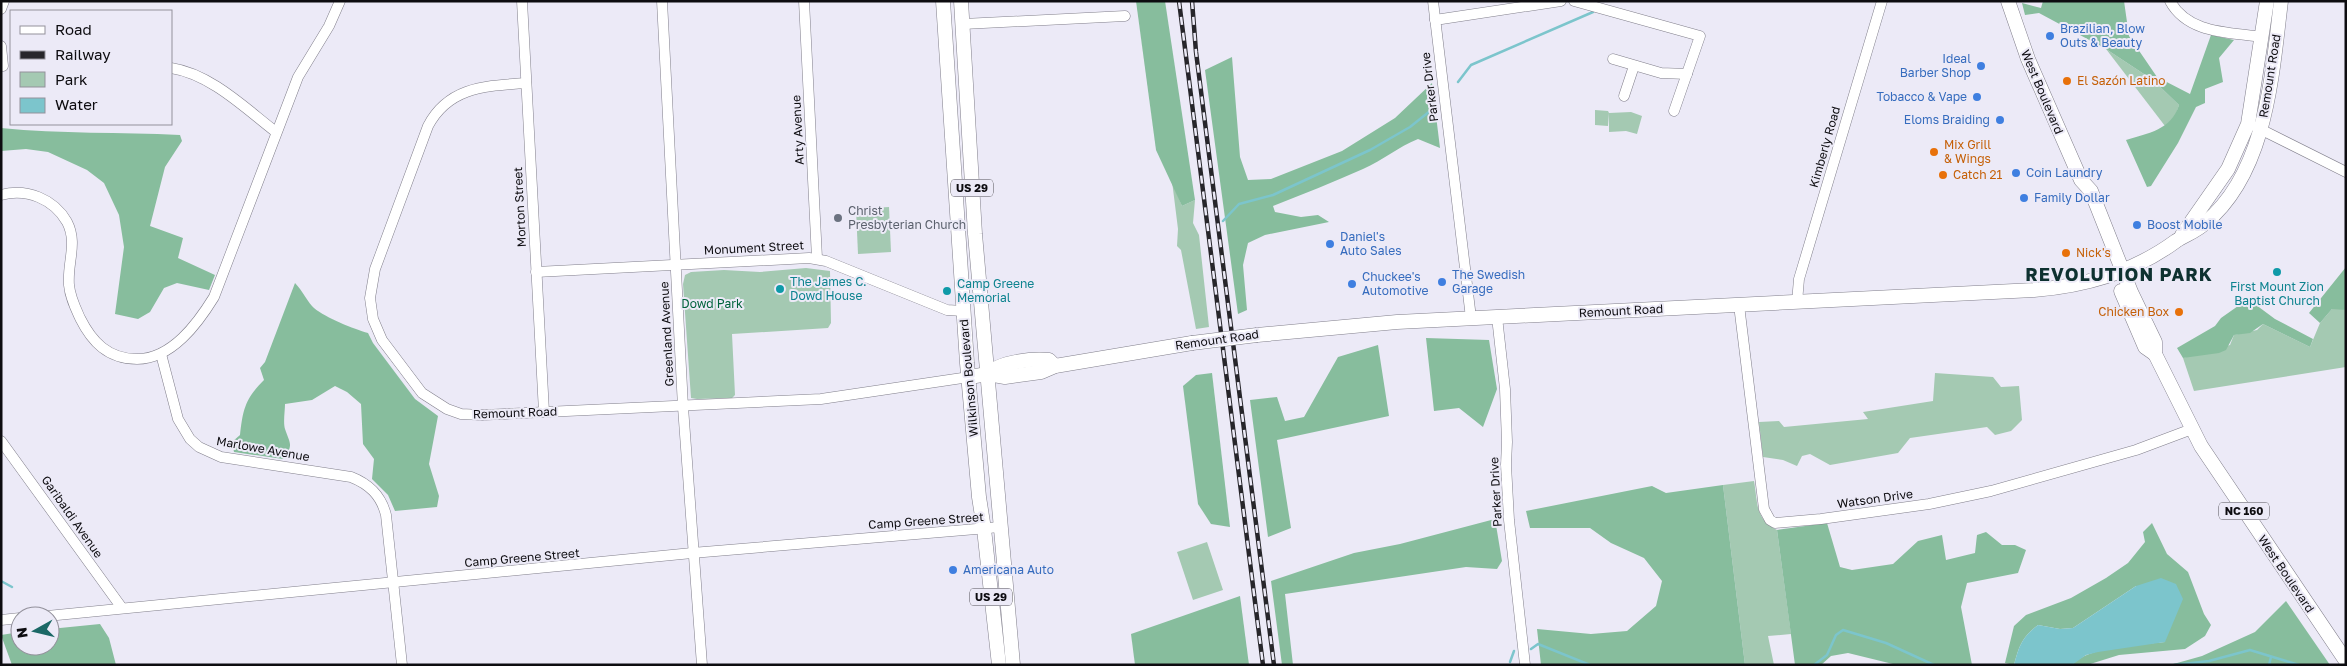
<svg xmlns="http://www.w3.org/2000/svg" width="2347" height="666" viewBox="0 0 2347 666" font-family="'Golos Text',sans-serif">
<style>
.green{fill:#a4c9b2}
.forest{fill:#87bd9d}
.water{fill:#7cc5cc}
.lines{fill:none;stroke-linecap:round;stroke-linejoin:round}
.stream{stroke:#7cc5cc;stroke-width:2.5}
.minor-casing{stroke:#817f8b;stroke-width:11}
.major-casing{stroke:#817f8b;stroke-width:15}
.minor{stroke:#fff;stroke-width:10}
.major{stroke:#fff;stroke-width:14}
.rail-casing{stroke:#27262b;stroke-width:4.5}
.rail{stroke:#eceaf7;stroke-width:2.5;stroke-dasharray:8;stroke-linecap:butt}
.major-bridge-casing{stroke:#817f8b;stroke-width:15;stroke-linecap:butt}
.major-bridge{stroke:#fff;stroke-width:14}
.shop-dot{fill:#3f7fe0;stroke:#eceaf7;stroke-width:2}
.food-dot{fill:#e8710a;stroke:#eceaf7;stroke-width:2}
.worship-dot{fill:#6b7280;stroke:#eceaf7;stroke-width:2}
.culture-dot{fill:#0f9aa8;stroke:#eceaf7;stroke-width:2}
.labels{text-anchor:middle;stroke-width:4;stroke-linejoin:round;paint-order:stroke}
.shield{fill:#eceaf7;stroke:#504f55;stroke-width:1}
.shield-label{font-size:11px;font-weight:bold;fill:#0d0c10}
.shop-label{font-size:12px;fill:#366cbe;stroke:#eceaf7;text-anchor:start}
.street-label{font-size:12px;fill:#0d0c10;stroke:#eceaf7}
.food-label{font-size:12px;fill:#c56008;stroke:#eceaf7;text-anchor:start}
.worship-label{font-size:12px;fill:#5b616d;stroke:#eceaf7;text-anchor:start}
.culture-label{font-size:12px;fill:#0d838f;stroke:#eceaf7;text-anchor:start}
.park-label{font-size:12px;fill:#00633c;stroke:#eceaf7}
.district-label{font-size:18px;font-weight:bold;letter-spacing:1px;fill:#0e3130;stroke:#eceaf7}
</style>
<rect width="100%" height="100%" fill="#eceaf7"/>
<g class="green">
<polygon points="2106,49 2153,80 2179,105 2175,117 2165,126"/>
<polygon points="1595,110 1608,111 1609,113 1631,112 1642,116 1637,134 1626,131 1609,132 1609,113 1608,126 1595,125"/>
<polygon points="1172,181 1182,206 1195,200 1193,223 1199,235 1209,327 1196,329 1181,250 1177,246 1178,229"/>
<polygon points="889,207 891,252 858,254 856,209"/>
<polygon points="806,268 830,271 831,323 828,328 732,334 735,395 732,398 697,399 691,398 683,284 685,275 691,272 724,270 760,272"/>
<polygon points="2339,308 2346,310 2346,367 2194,391 2183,358 2230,345 2234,335 2257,330 2263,324 2310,347 2320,323 2332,309"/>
<polygon points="1935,373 1993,377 2001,387 2019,386 2022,420 2011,431 1995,435 1987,427 1910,438 1898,453 1830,465 1810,454 1802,456 1797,466 1783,460 1763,457 1759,422 1779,421 1784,427 1868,419 1863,412 1933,401"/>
<path d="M1754 481C1758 504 1755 519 1777 530L1791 634 1768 636 1774 665H1745L1723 485Z"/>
<polygon points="1207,542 1223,590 1193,600 1177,552"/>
</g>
<g class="forest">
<polygon points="1136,1 1165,1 1195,200 1182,206 1156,150"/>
<path d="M2043 1H2124L2129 36 2157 77 2190 94 2211 35 2234 40 2219 58 2223 82 2205 89V103L2196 107 2178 143 2151 186 2147 187 2126 140C2149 133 2171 130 2179 105L2153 80 2106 49 2039 13 2025 15 2022 3 2041 8Z"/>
<path d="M1232 57 1240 157 1248 180 1271 179 1342 151 1395 118 1432 83 1440 148 1418 139C1398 147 1383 160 1363 169 1334 182 1303 194 1273 206L1275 212 1301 217 1318 215 1329 222 1265 235 1248 243 1243 265 1247 310 1238 314 1205 70Z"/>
<path d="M1 128C61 134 120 132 180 135L182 141 165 167 150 226 183 238 178 258 215 275 209 290 177 283 164 288 150 312 138 319 115 314 124 247 119 215 104 183 87 170 48 152 26 149 1 151Z"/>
<polygon points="2346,267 2346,310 2332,309 2320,323 2309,313"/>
<path d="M295 283C302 290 309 304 314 308 326 318 354 329 368 333L373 343 415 399 438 416 429 464 439 496 437 507 395 511 388 495 372 479 374 459 363 444 361 404 347 392 335 386 312 400 285 404C285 411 283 422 285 429 290 444 294 445 283 459L234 452 232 442 240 435C243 409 245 399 264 380L260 368 265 362Z"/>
<polygon points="2248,299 2275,319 2313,339 2310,347 2263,324 2250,333 2234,335 2226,350 2219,353 2183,358 2177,348 2215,326 2221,318"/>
<polygon points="1426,338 1489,340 1497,389 1483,427 1459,408 1434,411"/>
<polygon points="1378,345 1389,416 1277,440 1291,528 1268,537 1250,400 1277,397 1285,421 1304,417 1338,357"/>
<polygon points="1212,373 1230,527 1211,524 1198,504 1183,386 1196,375"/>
<polygon points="1723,485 1745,665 1541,665 1537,629 1591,634 1627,631 1656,606 1662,581 1644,558 1611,543 1590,528 1530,528 1526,511 1652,486 1666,493"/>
<polygon points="1495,519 1502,561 1497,569 1466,567 1285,594 1293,665 1282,665 1271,581 1354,553 1400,544"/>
<polygon points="1827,523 1840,567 1852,570 1893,564 1918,541 1942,535 1946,560 1975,553 1977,535 1986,532 2002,545 2015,545 2026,550 2018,573 1967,583 1961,607 1972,665 1897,665 1848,653 1831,656 1821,665 1795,665 1777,530"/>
<path d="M2152 523 2167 554 2188 572 2204 614 2211 625 2205 636 2185 649 2119 655 2087 665H2072C2088 646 2141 645 2165 642L2136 586 2073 628 2060 629 2038 625C2022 637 2019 646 2014 665L2005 663 2014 626 2026 615 2071 598 2106 578 2128 563 2145 542 2143 532Z"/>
<polygon points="1240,596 1249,665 1135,665 1131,634"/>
<polygon points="2286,601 2330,665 2170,665 2202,656 2255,632"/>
<polygon points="100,624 109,638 116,665 12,665 1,635 20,632 20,646 50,646 50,629"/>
</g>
<path class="water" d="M2161 578 2176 584 2183 599 2165 642 2098 652 2086 655 2072 665H2014C2019 646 2022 637 2038 625L2060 629 2073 628 2136 586Z"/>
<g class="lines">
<g class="stream">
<polyline points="1458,82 1471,65 1593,12"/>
<polyline points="1223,221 1239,204 1273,195 1370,150 1410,127 1430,111"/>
<polyline points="1,581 12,587"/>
<polyline points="1531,649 1538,644 1590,665"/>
<polyline points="1510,662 1514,651"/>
<polyline points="1814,665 1827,655 1836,635 1843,630 1886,643 1934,665"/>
<polyline points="2174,665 2209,661 2250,650 2299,665"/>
<polyline points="2269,665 2271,657"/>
</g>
<defs>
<g id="minor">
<polyline points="522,1 544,412"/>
<polyline points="662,1 683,407 702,665"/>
<polyline points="804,1 817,258"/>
<polyline points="1433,1 1471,318"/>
<polyline points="1574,1 1700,36 1674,111"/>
<path d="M2170 1C2188 34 2229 32 2262 37"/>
<polyline points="1,9 4,1"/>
<polyline points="1435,20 1561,1"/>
<polyline points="963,24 1125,16"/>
<polyline points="1,46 3,66"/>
<polyline points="1613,59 1661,73 1687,74"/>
<path d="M171 68C211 74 246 109 276 132"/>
<path d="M526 83C487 86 449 86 428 126L375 269 370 298 373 319 382 340 422 393 447 409 461 414 482 415 821 399 969 377"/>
<polyline points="1624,96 1634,66"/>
<polyline points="2256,127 2346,172"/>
<path d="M1 195C27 188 54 199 67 222 78 243 67 263 69 285 70 297 75 307 80 318 92 342 108 359 137 359 172 359 198 323 214 297L298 77 329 26 340 1"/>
<polyline points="536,272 809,258 826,261 947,310 963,311"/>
<polyline points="1797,302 1799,279 1882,1"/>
<polyline points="1739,305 1764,509 1770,520 1775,523 1821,519 1929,504 1991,491 2136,450 2192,429"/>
<polyline points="1497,317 1505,389 1507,442 1506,465 1509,520 1525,665"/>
<path d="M161 354 178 419 190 439 199 447 221 457 351 477C369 484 381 495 386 515L402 665"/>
<polyline points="1,441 122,608"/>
<polyline points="47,616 692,553 1000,527"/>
<polyline points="1,620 20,618"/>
</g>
<g id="major">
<polyline points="943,1 967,363 979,497 984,529 999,665"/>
<polyline points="961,1 975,234 1013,665"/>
<polyline points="2008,1 2028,59 2081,180 2091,191 2131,292 2155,342 2155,354 2201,446 2346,661"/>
<polyline points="2182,235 2228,169 2248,124 2267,1"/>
<polyline points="2121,291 2145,347 2155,354"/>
<path d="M1257 335 1397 322 2034 290C2086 286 2134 272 2176 241 2185 235 2197 231 2205 223 2267 172 2272 74 2281 1"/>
<path d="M988 374C999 362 1034 358 1049 360L1055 366"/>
<polyline points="969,377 988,374 1005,377 1041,372 1055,366 1192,343"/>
</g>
</defs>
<use href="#minor" class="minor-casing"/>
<use href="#major" class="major-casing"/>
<use href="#minor" class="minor"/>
<use href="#major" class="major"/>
<defs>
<g id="rail">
<polyline points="1179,1 1263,665"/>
<polyline points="1192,1 1196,52 1274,665"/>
</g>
</defs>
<use href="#rail" class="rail-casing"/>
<use href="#rail" class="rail"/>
<defs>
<polyline id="major-bridge" points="1192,343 1257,335"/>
</defs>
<use href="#major-bridge" class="major-bridge-casing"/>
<use href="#major-bridge" class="major-bridge"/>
</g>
<g class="shop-dot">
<circle cx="2050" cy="36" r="5"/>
<circle cx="1981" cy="66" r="5"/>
<circle cx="1977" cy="97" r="5"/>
<circle cx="2000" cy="120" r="5"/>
<circle cx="2016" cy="173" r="5"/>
<circle cx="2024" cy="198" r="5"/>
<circle cx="2137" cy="225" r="5"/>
<circle cx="1330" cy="244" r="5"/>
<circle cx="1442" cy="282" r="5"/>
<circle cx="1352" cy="284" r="5"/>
<circle cx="953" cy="570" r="5"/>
</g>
<g class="food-dot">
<circle cx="2067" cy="81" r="5"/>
<circle cx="1934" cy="152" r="5"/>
<circle cx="1943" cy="175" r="5"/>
<circle cx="2066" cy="253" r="5"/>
<circle cx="2179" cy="312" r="5"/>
</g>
<circle class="worship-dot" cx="838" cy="218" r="5"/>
<g class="culture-dot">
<circle cx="2277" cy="272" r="5"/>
<circle cx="780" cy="289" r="5"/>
<circle cx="947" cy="291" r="5"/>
</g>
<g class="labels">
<g class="shield">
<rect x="951" y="179.5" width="42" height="17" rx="4"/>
<rect x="2219" y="502.5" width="50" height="17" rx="4"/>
<rect x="970" y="588.5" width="42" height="17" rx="4"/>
</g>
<g class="shield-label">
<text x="972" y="192">US 29</text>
<text x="2244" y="515">NC 160</text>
<text x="991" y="601">US 29</text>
</g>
<g class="shop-label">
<text x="2060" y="33">Brazilian, Blow<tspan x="2060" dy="14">Outs &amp; Beauty</tspan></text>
<text x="1971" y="63" text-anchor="end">Ideal<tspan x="1971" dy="14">Barber Shop</tspan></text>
<text x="1967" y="101" text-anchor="end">Tobacco &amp; Vape</text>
<text x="1990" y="124" text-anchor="end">Eloms Braiding</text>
<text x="2026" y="177">Coin Laundry</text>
<text x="2034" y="202">Family Dollar</text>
<text x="2147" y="229">Boost Mobile</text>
<text x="1340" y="241">Daniel's<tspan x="1340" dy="14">Auto Sales</tspan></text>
<text x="1452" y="279">The Swedish<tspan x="1452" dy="14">Garage</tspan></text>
<text x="1362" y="281">Chuckee's<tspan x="1362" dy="14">Automotive</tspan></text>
<text x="963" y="574">Americana Auto</text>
</g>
<g class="street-label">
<text transform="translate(2270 76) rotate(-81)" y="4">Remount Road</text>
<text transform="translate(1430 87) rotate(-97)" y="4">Parker Drive</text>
<text transform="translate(2042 92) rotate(67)" y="4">West Boulevard</text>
<text transform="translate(798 130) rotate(-93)" y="4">Arty Avenue</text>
<text transform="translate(1825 147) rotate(-74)" y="4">Kimberly Road</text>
<text transform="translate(520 207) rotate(-93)" y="4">Morton Street</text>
<text transform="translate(754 248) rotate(-3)" y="4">Monument Street</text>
<text transform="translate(1621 311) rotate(-3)" y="4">Remount Road</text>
<text transform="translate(667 334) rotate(-93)" y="4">Greenland Avenue</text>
<text transform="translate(1217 340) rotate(-8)" y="4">Remount Road</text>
<text transform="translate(969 378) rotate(-95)" y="4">Wilkinson Boulevard</text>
<text transform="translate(515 413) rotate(-2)" y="4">Remount Road</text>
<text transform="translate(263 449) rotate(10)" y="4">Marlowe Avenue</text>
<text transform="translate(1496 492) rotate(-93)" y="4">Parker Drive</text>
<text transform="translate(1875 499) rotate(-8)" y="4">Watson Drive</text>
<text transform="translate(72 517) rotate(55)" y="4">Garibaldi Avenue</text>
<text transform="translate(926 521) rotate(-4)" y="4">Camp Greene Street</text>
<text transform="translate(522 558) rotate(-5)" y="4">Camp Greene Street</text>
<text transform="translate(2286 574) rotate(56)" y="4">West Boulevard</text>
</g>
<g class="food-label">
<text x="2077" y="85">El Sazón Latino</text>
<text x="1944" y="149">Mix Grill<tspan x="1944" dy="14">&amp; Wings</tspan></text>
<text x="1953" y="179">Catch 21</text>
<text x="2076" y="257">Nick's</text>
<text x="2169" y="316" text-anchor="end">Chicken Box</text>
</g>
<g class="worship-label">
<text x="848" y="215">Christ<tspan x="848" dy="14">Presbyterian Church</tspan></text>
</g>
<g class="culture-label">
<text x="790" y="286">The James C.<tspan x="790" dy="14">Dowd House</tspan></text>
<text x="957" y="288">Camp Greene<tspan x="957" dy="14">Memorial</tspan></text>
<text x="2277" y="291" text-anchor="middle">First Mount Zion<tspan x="2277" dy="14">Baptist Church</tspan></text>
</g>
<g class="park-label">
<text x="712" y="308">Dowd Park</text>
</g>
<g class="district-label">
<text x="2119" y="281">REVOLUTION PARK</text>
</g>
</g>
<rect width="2347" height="666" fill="none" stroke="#0d0c10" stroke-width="5"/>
<rect x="10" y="10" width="162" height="115" fill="#eceaf7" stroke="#93919b"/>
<rect x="20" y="26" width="25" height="8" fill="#ffffff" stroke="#93919b"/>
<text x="55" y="35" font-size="15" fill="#0d0c10">Road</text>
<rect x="20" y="51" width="25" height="8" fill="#27262b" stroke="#93919b"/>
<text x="55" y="60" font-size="15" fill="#0d0c10">Railway</text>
<rect x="20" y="72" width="25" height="15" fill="#a4c9b2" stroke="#93919b"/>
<text x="55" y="85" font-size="15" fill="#0d0c10">Park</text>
<rect x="20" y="98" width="25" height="15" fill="#7cc5cc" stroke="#93919b"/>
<text x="55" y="110" font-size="15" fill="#0d0c10">Water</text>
<g transform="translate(35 631) rotate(262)"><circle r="24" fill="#eceaf7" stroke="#93919b"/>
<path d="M0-4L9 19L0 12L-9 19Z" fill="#1b6866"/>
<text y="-8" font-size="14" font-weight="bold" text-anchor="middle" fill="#0d0c10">N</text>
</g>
</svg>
